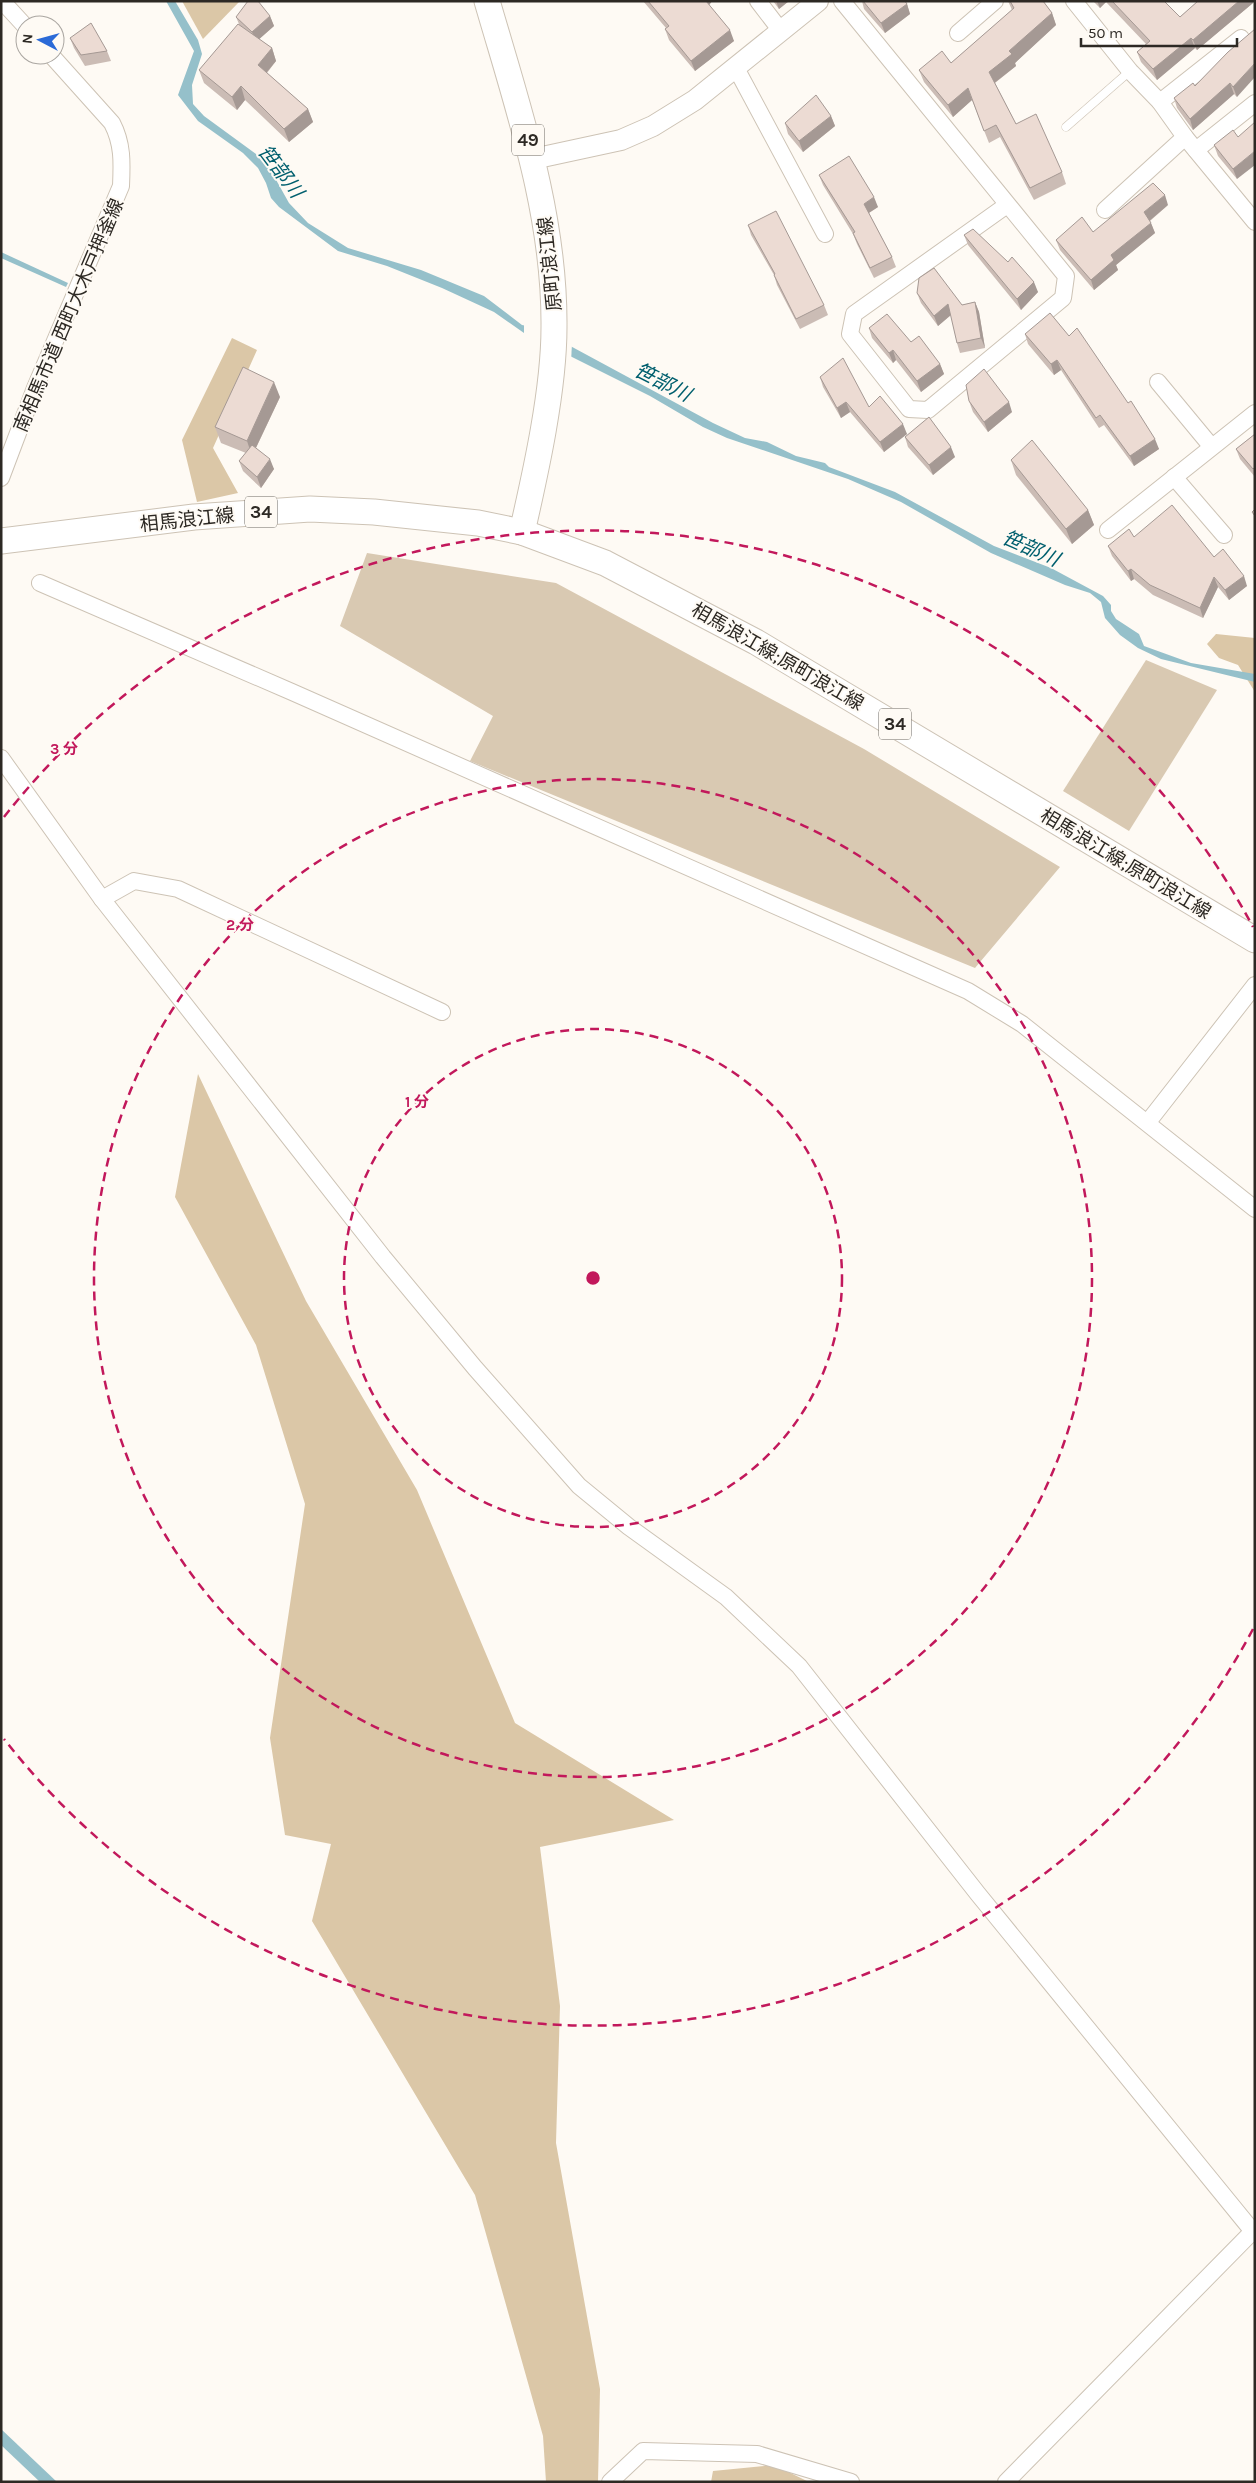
<svg xmlns="http://www.w3.org/2000/svg" width="1256" height="2483" viewBox="0 0 1256 2483" font-family="Karla,'Noto Sans JP',sans-serif">
<style>
.green{fill:#d9c9b2}
.forest{fill:#dbc7a7}
.water{fill:#95c0ca}
.pier{fill:#fefaf4}
.lines{fill:none;stroke-linecap:round;stroke-linejoin:round}
.service-casing{stroke:#cdc3b5;stroke-width:9}
.minor-casing{stroke:#cdc3b5;stroke-width:18}
.tertiary-casing{stroke:#cdc3b5;stroke-width:22}
.primary-casing{stroke:#cdc3b5;stroke-width:27}
.service{stroke:#fff;stroke-width:8}
.minor{stroke:#fff;stroke-width:16}
.tertiary{stroke:#fff;stroke-width:20}
.primary{stroke:#fff;stroke-width:25}
.wall{fill:#cbbcb5}
.shaded-wall{fill:#a59994}
.building{fill:#ecdbd3;stroke:#a59994}
.ring{fill:none;stroke:#c2185b;stroke-width:2.5;stroke-dasharray:9 6}
.labels{text-anchor:middle;stroke-width:4;stroke-linejoin:round;paint-order:stroke}
.shield{fill:#fefaf4;stroke:#6c6862;stroke-width:1}
.shield-label{font-size:18px;font-weight:bold;fill:#2d2924}
.street-label{font-size:19px;fill:#2d2924;stroke:#fefaf4}
.water-label{font-size:20px;font-style:italic;fill:#005f6e;stroke:#fefaf4}
.centre{fill:#c2185b;stroke:#fefaf4;stroke-width:2.5}
.ring-label{font-size:15px;text-anchor:middle;font-weight:bold;fill:#c2185b;stroke:#fefaf4;stroke-width:4;stroke-linejoin:round;paint-order:stroke}
</style>
<rect width="100%" height="100%" fill="#fefaf4"/>
<g class="green">
<polygon points="367,553 556,583 864,749 1060,867 975,968 470,761 493,716 340,626"/>
<polygon points="1146,660 1217,690 1129,831 1063,791"/>
</g>
<g class="forest">
<polygon points="182,1 240,1 203,39"/>
<polygon points="232,338 257,350 213,448 238,493 197,502 182,440"/>
<polygon points="1216,634 1255,638 1255,692 1238,665 1219,658 1207,644"/>
<polygon points="198,1074 306,1301 417,1490 515,1723 674,1820 540,1847 560,2006 556,2143 600,2389 598,2482 546,2482 543,2436 475,2195 312,1921 331,1844 285,1835 270,1738 305,1504 256,1345 175,1197"/>
<polygon points="774,2465 809,2482 711,2482 713,2471"/>
</g>
<g class="water">
<polygon points="166,1 175,1 198,40 202,54 192,85 193,104 204,116 256,154 270,169 289,203 308,223 348,248 421,270 484,296 522,325 537,328 713,423 745,438 767,442 796,456 825,463 829,467 895,492 994,546 1051,568 1103,596 1111,605 1111,611 1116,619 1139,634 1144,646 1191,663 1255,674 1255,682 1161,659 1138,648 1120,635 1105,618 1101,602 1090,593 1065,585 991,553 901,502 848,479 727,438 703,427 650,396 524,333 494,312 442,288 387,266 338,251 279,207 271,198 266,183 258,168 243,153 198,121 178,95 194,51"/>
<polygon points="1,252 68,283 66,287 1,258"/>
<polygon points="1,2429 57,2482 40,2482 1,2445"/>
</g>
<polygon class="pier" points="524,323 538,326 572,344 571,361 524,336"/>
<g class="lines">
<defs>
<polyline id="service" points="1066,127 1130,71"/>
<g id="minor">
<polyline points="2,1 25,26"/>
<polyline points="758,1 781,31"/>
<polyline points="842,1 1066,276 1063,298 928,410 909,409 850,334 854,314 1007,205"/>
<polyline points="1074,1 1130,71 1160,102 1185,137 1255,222"/>
<polyline points="958,33 995,1"/>
<polyline points="736,68 825,234"/>
<polyline points="1160,102 1241,38"/>
<polyline points="1196,150 1255,103"/>
<polyline points="1105,210 1185,137"/>
<polyline points="1158,382 1211,446"/>
<polyline points="1174,477 1224,535"/>
<path d="M1 478 35 388 121 186C122 163 123 144 112 123L51 55"/>
<polyline points="1108,530 1255,413"/>
<polyline points="40,583 292,692 968,991 1022,1024 1255,1209"/>
<polyline points="1,758 102,899 383,1257 475,1368 579,1486 629,1527 726,1597 799,1666 978,1894 1255,2234"/>
<polyline points="102,899 134,881 178,889 442,1012"/>
<polyline points="1148,1122 1255,985"/>
<polyline points="610,2482 643,2451 757,2454 851,2482"/>
<polyline points="1006,2482 1255,2229"/>
</g>
<polyline id="tertiary" points="533,159 621,140 653,126 695,100 818,1"/>
<g id="primary">
<path d="M487 1C518 108 555 214 554 327 554 390 536 471 522 532"/>
<polyline points="1,541 194,517 310,509 374,512 478,523 522,532 605,563 756,642 1255,940"/>
</g>
</defs>
<use href="#service" class="service-casing"/>
<use href="#minor" class="minor-casing"/>
<use href="#tertiary" class="tertiary-casing"/>
<use href="#primary" class="primary-casing"/>
<use href="#service" class="service"/>
<use href="#minor" class="minor"/>
<use href="#tertiary" class="tertiary"/>
<use href="#primary" class="primary"/>
</g>
<g class="wall">
<polygon points="643,1 712,1 709,5 734,41 695,71 669,40 665,29 666,28"/>
<polygon points="773,1 789,1 779,9"/>
<polygon points="862,1 905,1 907,4 910,14 885,33 864,9"/>
<polygon points="1008,1 1043,1 1052,13 1056,25 1015,63 1016,66 995,83 1016,124 1062,172 1066,184 1034,200 1000,137 989,143 972,100 953,117 924,82 919,70 951,63 1012,10"/>
<polygon points="1093,1 1164,1 1180,17 1198,1 1252,1 1253,3 1197,50 1195,48 1157,80 1141,62 1137,52 1146,44 1106,2 1100,8"/>
<polygon points="270,16 274,26 259,39 272,48 276,61 267,73 308,109 313,122 289,142 245,100 237,110 204,83 199,70 239,24 236,17"/>
<polygon points="1255,29 1237,97 1234,94 1193,130 1177,108 1174,98 1195,86"/>
<polygon points="70,38 107,51 111,61 85,66 74,48"/>
<polygon points="831,116 835,126 803,152 788,134 785,123"/>
<polygon points="1238,137 1237,179 1218,156 1214,145"/>
<polygon points="819,175 878,207 869,213 892,257 896,267 874,278 857,244 853,234 823,185"/>
<polygon points="1168,205 1150,221 1155,233 1116,265 1118,270 1094,290 1060,250 1056,240 1093,232"/>
<polygon points="748,225 824,305 828,315 800,329 777,285 774,275 751,235"/>
<polygon points="964,235 1038,292 1021,310 968,245"/>
<polygon points="917,293 962,305 975,302 979,312 985,348 960,353 957,343 951,315 938,326 921,303"/>
<polygon points="869,328 911,342 940,364 944,374 921,392 896,360 893,363 872,338"/>
<polygon points="1025,334 1069,336 1159,449 1134,466 1104,425 1099,428 1061,370 1054,375 1028,344"/>
<polygon points="820,377 869,407 907,434 884,452 850,412 841,418 823,387"/>
<polygon points="280,397 256,448 274,469 261,488 243,471 239,461 246,453 221,443 215,427"/>
<polygon points="969,401 1012,412 988,432 973,412"/>
<polygon points="1255,434 1255,477 1240,459 1236,449"/>
<polygon points="905,437 955,457 933,475 908,447"/>
<polygon points="1011,460 1088,510 1094,525 1072,544 1016,475"/>
<polygon points="1134,537 1214,557 1247,586 1229,600 1218,587 1203,618 1153,595 1134,579 1131,581 1112,556 1108,546"/>
</g>
<g class="shaded-wall">
<polygon points="704,1 712,1 707,8"/>
<polygon points="776,1 789,1 779,9"/>
<polygon points="1097,1 1106,1 1106,2 1100,8"/>
<polygon points="1239,1 1252,1 1253,3 1197,50 1193,40"/>
<polygon points="907,4 910,14 885,33 881,23"/>
<polygon points="1052,13 1056,25 1015,63 1016,66 993,84 989,72 1009,51"/>
<polygon points="270,16 274,26 256,42 252,32"/>
<polygon points="730,30 734,41 695,71 691,61"/>
<polygon points="1191,38 1195,48 1157,80 1153,69"/>
<polygon points="272,48 276,61 262,78 258,65"/>
<polygon points="1255,63 1255,77 1237,97 1233,87"/>
<polygon points="1230,83 1234,94 1193,130 1190,119"/>
<polygon points="241,86 245,100 237,110 232,97"/>
<polygon points="968,88 972,100 953,117 948,105"/>
<polygon points="308,109 313,122 289,142 284,129"/>
<polygon points="831,116 835,126 803,152 799,141"/>
<polygon points="1255,151 1255,165 1237,179 1233,169"/>
<polygon points="1165,195 1168,205 1148,222 1144,212"/>
<polygon points="874,197 878,207 867,214 864,204"/>
<polygon points="1151,223 1155,233 1116,265 1118,270 1094,290 1091,280 1111,255"/>
<polygon points="1034,282 1038,292 1021,310 1017,299"/>
<polygon points="975,302 979,312 985,348 981,338"/>
<polygon points="948,304 952,314 938,326 934,316"/>
<polygon points="893,350 896,360 893,363 889,353"/>
<polygon points="1057,360 1061,370 1054,375 1051,364"/>
<polygon points="940,364 944,374 921,392 917,381"/>
<polygon points="274,382 280,397 252,456 247,441"/>
<polygon points="846,402 850,412 841,418 837,408"/>
<polygon points="1009,402 1012,412 988,432 984,422"/>
<polygon points="903,424 907,434 884,452 880,442"/>
<polygon points="1155,439 1159,449 1134,466 1130,456"/>
<polygon points="951,447 955,457 933,475 929,465"/>
<polygon points="270,459 274,469 261,488 257,477"/>
<polygon points="1088,510 1094,525 1072,544 1066,529"/>
<polygon points="1131,569 1134,579 1131,581 1128,571"/>
<polygon points="1244,576 1247,586 1229,600 1225,590"/>
<polygon points="1214,577 1218,587 1203,618 1200,608"/>
</g>
<g class="building">
<polygon points="248,1 258,1 270,16 252,32 236,17"/>
<polygon points="648,1 706,1 730,30 691,61 665,29 669,26"/>
<polygon points="863,1 905,1 907,4 881,23"/>
<polygon points="1010,1 1043,1 1052,13 1009,51 1012,54 989,72 1016,124 1036,114 1062,172 1030,188 996,125 984,131 968,88 948,105 919,70 942,51 951,63 1014,8"/>
<polygon points="1112,1 1164,1 1180,17 1198,1 1239,1 1193,40 1191,38 1153,69 1137,52 1150,41"/>
<polygon points="91,23 107,51 81,55 70,38"/>
<polygon points="238,24 272,48 258,65 308,109 284,129 241,86 232,97 199,70"/>
<polygon points="1255,29 1255,63 1233,87 1230,83 1190,119 1174,98 1193,83 1195,86 1228,52"/>
<polygon points="816,95 831,116 799,141 785,123"/>
<polygon points="1255,122 1255,151 1233,169 1214,145 1233,130 1238,137"/>
<polygon points="849,156 874,197 864,204 892,257 870,268 853,233 855,232 819,175"/>
<polygon points="1153,183 1165,195 1144,212 1151,223 1111,255 1114,260 1091,280 1056,240 1082,217 1093,232"/>
<polygon points="776,211 824,305 796,319 774,275 775,274 748,225"/>
<polygon points="973,229 1008,262 1012,257 1034,282 1017,299 964,235"/>
<polygon points="934,268 962,305 975,302 981,338 957,343 948,304 934,316 917,293 919,278"/>
<polygon points="1050,313 1069,336 1077,328 1128,403 1131,401 1155,439 1130,456 1100,415 1096,418 1057,360 1051,364 1025,334"/>
<polygon points="887,314 911,342 919,336 940,364 917,381 893,350 889,353 869,328"/>
<polygon points="843,358 869,407 880,396 903,424 880,442 846,402 837,408 820,377"/>
<polygon points="243,367 274,382 247,441 215,427"/>
<polygon points="984,369 1009,402 984,422 969,401 966,385"/>
<polygon points="929,417 951,447 929,465 905,437"/>
<polygon points="1255,434 1255,467 1253,469 1236,449"/>
<polygon points="1032,440 1088,510 1066,529 1011,460"/>
<polygon points="252,445 270,459 257,477 239,461"/>
<polygon points="1172,505 1214,557 1223,549 1244,576 1225,590 1214,577 1200,608 1150,585 1131,569 1128,571 1108,546 1129,529 1134,537"/>
<polygon points="1255,509 1255,516 1252,512"/>
</g>
<g class="ring">
<circle cx="593" cy="1278" r="249"/>
<circle cx="593" cy="1278" r="499"/>
<path d="M1253 1629A748 748 0 0 1 4 1739M4 817A748 748 0 0 1 1253 927"/>
</g>
<g class="labels">
<g class="shield">
<rect x="512" y="124.5" width="32" height="31" rx="4"/>
<rect x="245" y="496.5" width="32" height="31" rx="4"/>
<rect x="879" y="708.5" width="32" height="31" rx="4"/>
</g>
<g class="shield-label">
<text x="528" y="146">49</text>
<text x="261" y="518">34</text>
<text x="895" y="730">34</text>
</g>
<g class="street-label">
<text transform="translate(549 264) rotate(-96)" y="7">原町浪江線</text>
<text transform="translate(68 315) rotate(-67)" y="7">南相馬市道 西町大木戸押釜線</text>
<text transform="translate(187 519) rotate(-6)" y="7">相馬浪江線</text>
<text transform="translate(778 656) rotate(30)" y="7">相馬浪江線;原町浪江線</text>
<text transform="translate(1126 863) rotate(31)" y="7">相馬浪江線;原町浪江線</text>
</g>
<g class="water-label">
<text transform="translate(281 171) rotate(53)" y="7">笹部川</text>
<text transform="translate(663 382) rotate(27)" y="7">笹部川</text>
<text transform="translate(1031 548) rotate(24)" y="7">笹部川</text>
</g>
</g>
<circle cx="593" cy="1278" r="8" class="centre"/>
<g class="ring-label">
<text x="64" y="754">3 分</text>
<text x="240" y="930">2 分</text>
<text x="417" y="1107">1 分</text>
</g>
<rect width="1256" height="2483" fill="none" stroke="#2d2924" stroke-width="5"/>
<g transform="translate(40 40) rotate(276)"><circle r="24" fill="#fefaf4" stroke="#aaa6a1"/>
<path d="M0-4L9 19L0 12L-9 19Z" fill="#2b6ad7"/>
<text y="-8" font-size="14" font-weight="bold" text-anchor="middle" fill="#2d2924">N</text>
</g>
<path d="M1081 38v8h156v-8" fill="none" stroke="#2d2924" stroke-width="2.5"/>
<text x="1088" y="38" font-size="15" fill="#2d2924" stroke="#fefaf4" stroke-width="4" paint-order="stroke">50 m</text>
</svg>
